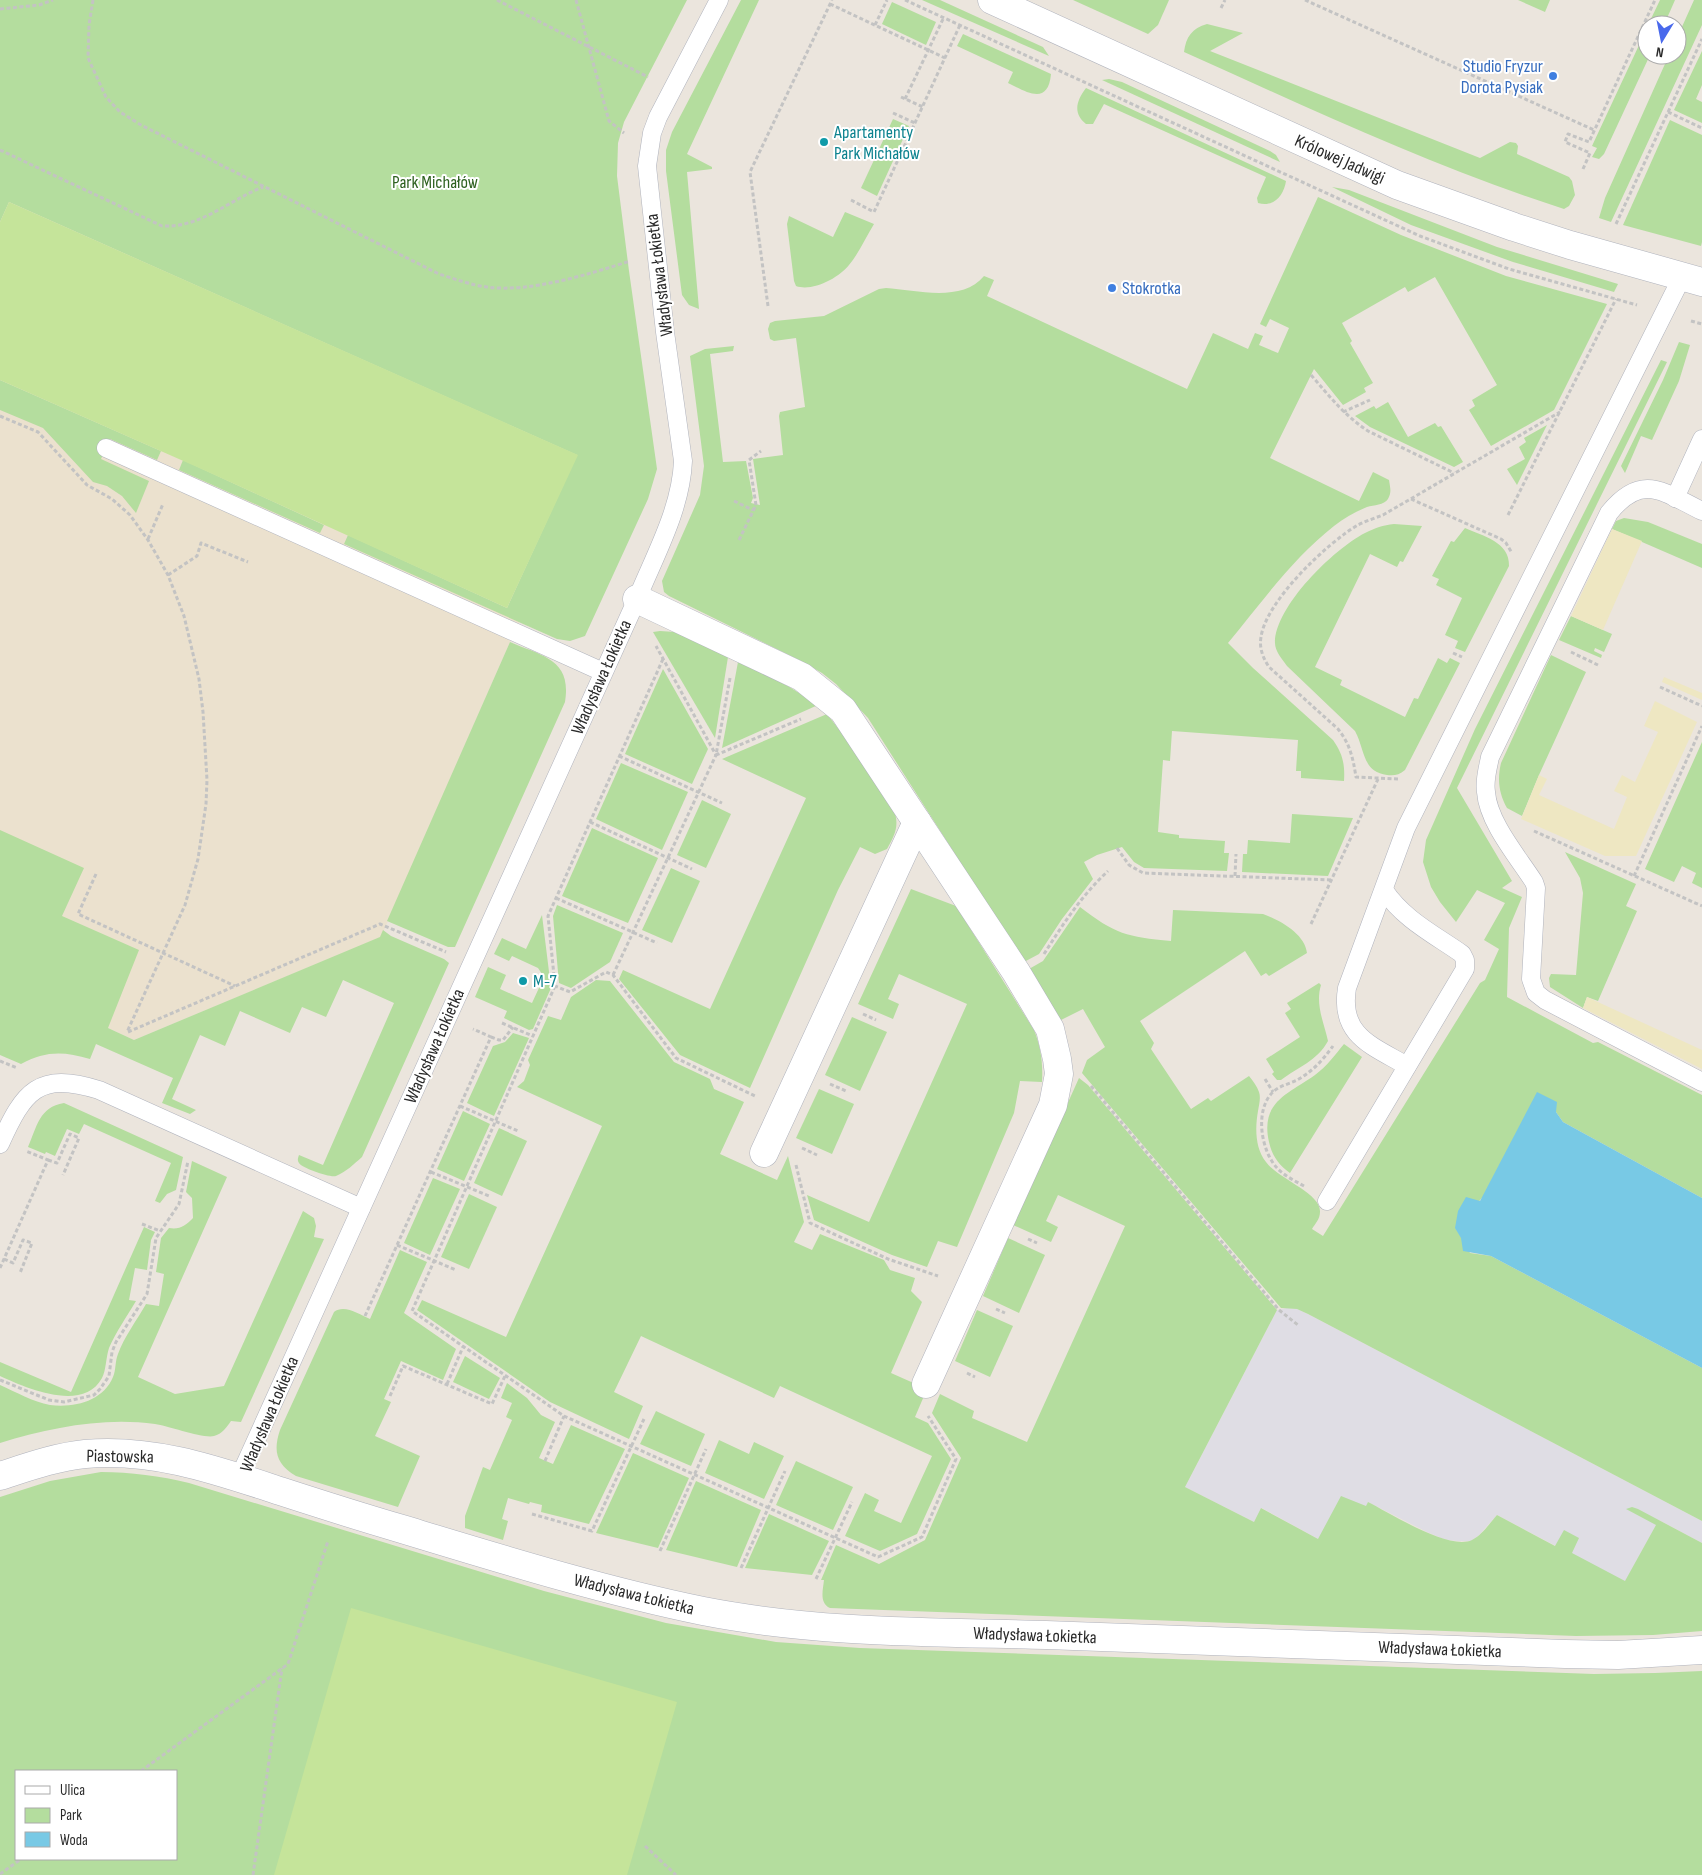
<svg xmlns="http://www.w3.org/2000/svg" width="1702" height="1875" viewBox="0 0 1702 1875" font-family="'Sofia Sans Condensed',sans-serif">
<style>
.industrial{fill:#dfdde4}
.education{fill:#ebe1ce}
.green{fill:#b4dd9e;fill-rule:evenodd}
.sand{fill:#eee7c2}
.pitch{fill:#c5e49a}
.water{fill:#78c9e5}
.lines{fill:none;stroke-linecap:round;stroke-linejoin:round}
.lane-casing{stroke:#b0b3bd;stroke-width:19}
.street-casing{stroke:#b0b3bd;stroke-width:29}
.path{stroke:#c3c3c3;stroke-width:3;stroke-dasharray:4 2.5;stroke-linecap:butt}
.lane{stroke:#fff;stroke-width:18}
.street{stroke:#fff;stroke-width:28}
.shop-dot{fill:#3f7fe0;stroke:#fff;stroke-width:2}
.culture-dot{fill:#0f9aa8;stroke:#fff;stroke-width:2}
.labels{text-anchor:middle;stroke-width:4;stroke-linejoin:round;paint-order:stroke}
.shop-label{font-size:18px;fill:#366cbe;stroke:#fff;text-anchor:end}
.culture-label{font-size:18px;fill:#0d838f;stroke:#fff;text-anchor:start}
.street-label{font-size:18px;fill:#2a2a2a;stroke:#fff}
.park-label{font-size:18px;fill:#2e6120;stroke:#fff}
</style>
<rect width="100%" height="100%" fill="#ebe5dd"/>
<polygon class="industrial" points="1287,1308 1297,1309 1308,1314 1702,1521 1702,1543 1659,1520 1625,1582 1497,1515 1478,1536 1471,1541 1459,1541 1446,1540 1427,1532 1368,1502 1367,1506 1318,1539 1262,1508 1254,1522 1185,1487 1277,1310"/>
<polygon class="education" points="0,186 598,453 510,642 381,937 134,1040 108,1028 0,1005"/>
<g class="green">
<polygon points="0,0 687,0 624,122 618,143 617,176 629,271 657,469 648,499 585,636 570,641 557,639 344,544 348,535 507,608 577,455 9,202 0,222"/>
<polygon points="741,0 759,0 687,154 712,167 712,169 687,172 699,309 689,305 682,295 666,171 666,150 672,132"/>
<polygon points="922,0 940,0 1043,47 1049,56"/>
<polygon points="1073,0 1169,0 1158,25 1148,34"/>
<polygon points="1518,0 1550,0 1545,12"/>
<polygon points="1660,0 1675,0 1664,25 1648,25"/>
<polygon points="1694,0 1702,0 1702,25 1611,222 1599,218 1605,198 1669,55 1677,55 1677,38"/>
<polygon points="892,2 936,22 926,45 882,24"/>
<path d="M1207 24 1243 33 1210 51 1480 158 1510 142 1516 143 1518 146 1517 154 1569 177 1572 181 1575 195 1569 206 1564 209C1433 167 1309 108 1184 52 1186 37 1192 28 1207 24Z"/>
<polygon points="1647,28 1647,55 1650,55 1604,154 1599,159 1592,157 1597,148 1592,146"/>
<path d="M963 34 1051 74C1048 106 1027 92 1008 83L1013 72 957 46Z"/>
<polygon points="1702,51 1702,85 1696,99 1702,102 1702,123 1674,110"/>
<polygon points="1109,79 1122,82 1270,151 1276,155 1280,162 1102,80"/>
<path d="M1086 88 1286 181C1284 195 1274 208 1258 203L1257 198 1266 177 1104 104 1093 124H1086C1072 113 1077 100 1086 88Z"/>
<polygon points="893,119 909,126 877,196 861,188"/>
<polygon points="1670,120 1702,135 1702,242 1701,246 1623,225"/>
<polygon points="1332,187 1349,190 1497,247 1618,284 1614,292 1513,262 1411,225"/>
<path d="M1318 197 1401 235 1506 276 1607 304 1554 410 1491 446 1469 410 1475 406 1472 400 1497 385 1435 277 1408 292 1405 287 1342 323 1352 341 1350 343 1373 383 1364 388 1366 392 1343 405 1314 369 1270 458 1359 501 1373 472 1389 480C1390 487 1392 492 1388 499 1384 505 1374 505 1367 507 1355 512 1344 518 1334 526 1293 558 1261 603 1228 643L1253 668 1333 740C1343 754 1345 765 1344 781L1301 778V771H1296L1298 740 1172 731 1170 761 1163 760 1158 832 1179 835V838L1225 841 1224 853H1229L1227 871 1144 868 1134 862 1122 847 1097 855 1084 862 1093 879 1062 919 1039 954 1024 962 868 718 836 684 822 673 801 661 669 596 664 592 662 581 700 495 704 466 690 356 705 349 734 346 733 351 710 354 723 462 746 461 753 498 751 503 760 505 753 459 783 455 779 416 780 412 805 407 796 338 774 341 770 339 768 329 770 323 775 321 824 316 879 289 886 288C916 290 962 303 984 276L994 280 987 296 1187 389 1213 333 1248 349 1255 333 1263 336 1259 345 1278 353 1289 328 1270 319 1266 327 1260 324Z"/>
<path d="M845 212 874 224C866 237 859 253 849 265 839 278 812 292 796 286L794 281 787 224 789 216 833 237Z"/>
<polygon points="1679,342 1690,345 1679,381 1652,440 1641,436 1625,473 1621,466 1663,380"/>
<path d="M1661 360 1667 362 1457 788 1512 881 1502 888 1522 897 1509 928 1507 997 1593 1043 1598 1042 1702 1095V1198L1563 1122 1556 1112 1456 1228 1470 1253 1491 1256 1702 1368V1521L1308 1314 1297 1309 1281 1308 1082 1073 1087 1060 1105 1047 1083 1009 1061 1020 1029 969 1043 961 1080 907C1115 934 1127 937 1171 941L1173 910 1263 914C1280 920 1305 934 1307 953L1269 976 1266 973 1261 976 1245 951 1140 1021 1154 1043 1151 1049 1191 1109 1208 1098 1211 1101 1249 1076C1253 1081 1257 1086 1259 1092 1261 1098 1259 1105 1258 1111 1255 1128 1255 1148 1266 1162 1278 1179 1321 1193 1320 1212 1320 1219 1315 1224 1312 1229L1323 1236 1480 983 1485 980 1499 949 1484 940 1505 903 1477 890 1456 922 1440 902 1431 887 1423 862 1426 840 1475 729Z"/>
<polygon points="0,380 161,451 157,460 110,439 101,459 149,481 136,513 122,496 107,486 93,482 43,428 0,410"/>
<polygon points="1388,402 1408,437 1435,423 1438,427 1441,426 1463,462 1454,467 1370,427 1355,416 1374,406 1376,409"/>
<polygon points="1547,425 1517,485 1507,469 1525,459 1519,447 1526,442 1524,438"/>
<polygon points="183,460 324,525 320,533 179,470"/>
<polygon points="1624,518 1648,522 1702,544 1702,568 1612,529 1616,521"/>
<path d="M1394 524 1422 526 1403 562 1400 561 1397 567 1370 554 1315 667 1342 680 1340 685 1405 717 1414 698 1418 699 1438 658 1447 663 1450 658 1460 663 1405 770C1399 775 1394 776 1387 775 1362 772 1365 749 1355 731L1287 666C1282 659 1275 651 1275 643 1275 606 1334 549 1365 533 1375 528 1383 525 1394 524Z"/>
<path d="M1465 528C1483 536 1510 542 1509 566L1465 652 1455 648 1458 641 1445 635 1462 598 1436 585 1439 579 1432 576 1451 541 1454 542Z"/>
<polygon points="1571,616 1612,634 1604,652 1595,648 1594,651 1602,655 1601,658 1559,640"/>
<polygon points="660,631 675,632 728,657 715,738 653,632"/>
<path d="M510 642C542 656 572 659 565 702L455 947H448L387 921Z"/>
<path d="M1551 655 1586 672 1539 775 1522 816 1507 808C1499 793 1497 780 1501 763Z"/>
<polygon points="738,662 788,686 818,705 722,748"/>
<polygon points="663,669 708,749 692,784 625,754"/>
<path d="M827 714 844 736 895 813C899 828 894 836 887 849L875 854 860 847 838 890 750 1088 680 1055 619 979 623 970 710 1009 806 798 722 759Z"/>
<polygon points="1702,742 1702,888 1692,883 1696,873 1682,866 1674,882 1645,869"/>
<polygon points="621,763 688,792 662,850 596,819"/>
<polygon points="702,800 731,814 706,868 677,855"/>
<polygon points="1292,814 1353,818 1328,876 1242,872 1243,854 1247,854 1248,840 1290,843"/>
<polygon points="592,828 658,858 628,923 562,896"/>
<path d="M0 830 84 868 62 916 139 950 108 1028 134 1040 380 937 383 930 391 936 444 959 449 963 362 1157C354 1164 346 1172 336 1176 330 1178 302 1168 299 1163 297 1160 298 1158 299 1155L323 1165 394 1003 343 980 326 1017 302 1007 290 1033 240 1011 225 1046 200 1035 172 1099 196 1110 190 1114 162 1103 173 1078 96 1044 90 1059C63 1051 45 1051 21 1064L0 1055Z"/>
<polygon points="1565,852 1636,884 1626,906 1637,911 1598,1001 1587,997 1583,1008 1550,987 1549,978 1551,974 1576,975 1583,893 1580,878"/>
<polygon points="671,868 700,881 672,943 642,930"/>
<path d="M911 889 956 906 1034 1030C1041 1047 1043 1063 1042 1082L1020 1081 1014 1113 957 1247 938 1241 927 1267 892 1255 814 1220 807 1195 869 1222 967 1004 899 974 888 999 899 1004 893 1019 858 1004Z"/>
<polygon points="557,905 623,933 610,962 571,988 559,983 553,916"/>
<polygon points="542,915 551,988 533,1029 529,1030 504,1018 507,1011 475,997 488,967 506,975 500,989 532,1003 544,977 538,968 512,956 509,961 494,954 502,938 526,949"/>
<polygon points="596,980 610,981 674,1062 710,1079 714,1089 744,1102 720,1154 777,1180 788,1156 804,1222 794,1242 812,1250 820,1234 884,1260 890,1270 915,1278 911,1291 922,1302 891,1373 927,1389 915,1417 928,1423 951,1459 917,1534 880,1551 845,1536 865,1493 879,1500 874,1511 901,1523 932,1456 780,1386 774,1398 641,1336 614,1392 643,1406 629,1439 550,1402 417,1310 422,1300 506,1337 602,1126 517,1087 524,1081 530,1065 528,1060 548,1016 561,1020 571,997"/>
<path d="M1319 983 1321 985C1315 1004 1324 1023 1328 1041 1317 1061 1298 1067 1281 1080H1277L1272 1074 1274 1072 1266 1059 1300 1037 1285 1013 1291 1009 1287 1003Z"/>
<polygon points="852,1017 887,1032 860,1091 825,1075"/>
<polygon points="513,1033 529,1038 494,1116 467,1103 493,1046 505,1042"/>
<path d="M1344 1044 1362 1057 1290 1173C1279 1165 1272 1156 1269 1142 1260 1102 1288 1094 1315 1075 1327 1066 1335 1055 1344 1044Z"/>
<path d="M1079 1078 1088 1085 1277 1310 1185 1487 1254 1522 1261 1508 1318 1539 1341 1496 1366 1506 1368 1502C1390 1513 1449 1551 1472 1540 1482 1535 1490 1523 1497 1515L1555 1546 1564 1530 1579 1538 1572 1553 1625 1581 1656 1525 1626 1509 1632 1507 1638 1509 1702 1543V1631L1653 1635 1576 1636 830 1608C819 1603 823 1590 824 1580H821L836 1545 879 1564 925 1540 961 1458 932 1413 940 1394 974 1411 972 1418 1027 1442 1125 1226 1058 1195 1046 1221 1058 1227 1051 1242 1013 1225Z"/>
<polygon points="819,1089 854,1104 832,1154 796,1138"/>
<path d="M64 1103 183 1157 176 1190 167 1194 160 1203 155 1201 171 1163 84 1124 79 1134 67 1129 55 1156 46 1152 45 1154 28 1147C37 1127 39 1107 64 1103Z"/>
<polygon points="463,1111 490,1124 464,1181 437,1169"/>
<polygon points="499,1128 527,1141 502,1196 474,1183"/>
<path d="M192 1161 227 1177 138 1377 175 1394 224 1386 303 1211 314 1218 316 1226 314 1237 324 1239 241 1422 231 1421C227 1427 222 1434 214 1436 204 1439 169 1426 155 1424 102 1417 50 1428 0 1443V1385C16 1392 33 1402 50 1405 75 1408 103 1401 113 1377 116 1370 115 1361 118 1354 124 1337 137 1320 146 1304L159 1306 164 1274 156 1272 161 1238 169 1228C180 1230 186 1225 193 1218L192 1198 186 1192Z"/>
<polygon points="433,1178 460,1189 430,1255 404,1243"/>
<polygon points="469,1194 497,1207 469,1269 441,1257"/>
<path d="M144 1227 155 1232 151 1240 147 1270 135 1268 129 1300 136 1301C127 1316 116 1332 109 1348 106 1357 106 1371 102 1378 83 1413 26 1388 0 1376V1362L71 1392Z"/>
<polygon points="1008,1238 1045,1255 1019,1313 983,1296"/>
<path d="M400 1250 427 1262 404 1313 456 1349 443 1380 401 1361 384 1399 391 1402 375 1436 420 1456 398 1507 296 1476C276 1464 273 1451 280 1430L334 1312C344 1304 359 1314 370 1319Z"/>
<polygon points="977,1310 1013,1326 990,1377 955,1361"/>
<polygon points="465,1356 500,1378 489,1399 453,1382"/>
<polygon points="507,1383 527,1398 541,1415 555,1422 539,1458 553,1464 571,1425 625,1449 589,1524 541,1512 542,1505 530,1502 529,1504 508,1498 502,1519 508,1521 503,1540 465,1528 465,1516 483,1467 490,1470 512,1420 506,1417 512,1403 501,1398"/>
<polygon points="656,1411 705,1434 691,1466 640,1444"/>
<polygon points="719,1440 749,1454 754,1442 784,1456 764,1499 705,1473"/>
<polygon points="633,1453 689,1478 658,1548 596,1533"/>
<polygon points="796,1461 853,1487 833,1530 776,1505"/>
<path d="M101 1472C131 1472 160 1476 189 1483L544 1591 666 1623 776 1642 860 1648 1594 1674 1655 1673 1702 1671V1875H0V1497L50 1481ZM16 1771H176V1859H16Z"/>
<polygon points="696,1481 761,1510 737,1567 666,1550"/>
<polygon points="769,1514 829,1541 812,1575 745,1568"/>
</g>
<g class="sand">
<polygon points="1612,529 1642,541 1603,630 1571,616"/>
<polygon points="1664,677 1702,693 1702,700 1662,682"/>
<polygon points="1655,701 1697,722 1636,856 1605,856 1521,819 1539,775 1547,779 1539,795 1614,829 1627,797 1614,791 1622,775 1635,782 1658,732 1644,726"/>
<polygon points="1587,997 1702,1050 1702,1069 1583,1008"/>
</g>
<g class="pitch">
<polygon points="9,202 578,455 507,608 197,467 0,380 0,222"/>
<polygon points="351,1608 677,1702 627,1875 274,1875"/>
</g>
<polygon class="water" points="1537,1092 1557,1102 1556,1112 1563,1122 1702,1198 1702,1368 1491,1256 1463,1251 1461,1238 1455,1228 1458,1211 1466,1197 1480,1201"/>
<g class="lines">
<defs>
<g id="lane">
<polyline points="106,448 603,672"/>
<polyline points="1675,498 1702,439"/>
<path d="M1702 511C1663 492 1642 472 1609 513L1490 757C1488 768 1484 780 1486 792 1488 822 1518 857 1534 882L1536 888 1531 979 1536 993 1545 1000 1702 1082"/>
<path d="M1407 1066C1373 1046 1339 1036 1347 988L1406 828 1682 277"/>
<path d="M0 1144C24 1091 38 1071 99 1090L361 1208"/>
<path d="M1327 1201 1465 969V960L1462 954C1435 935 1403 919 1384 890"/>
<path d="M239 1478 637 599C655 555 681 509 683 461L665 332 647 166 652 133 658 117 719 0"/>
</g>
<g id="street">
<polyline points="992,0 1397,185 1514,227 1570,245 1702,282"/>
<polyline points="637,599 802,677 843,710 1016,972 1050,1029 1057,1059 1059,1074 1053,1105 926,1384"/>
<polyline points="764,1153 917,822"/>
<path d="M0 1476C28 1467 56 1457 85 1454 154 1448 216 1470 280 1491 320 1504 361 1517 402 1529 501 1559 601 1590 703 1611 815 1633 932 1632 1046 1635 1219 1642 1392 1647 1565 1654L1618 1655 1702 1650"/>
</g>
</defs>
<use href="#lane" class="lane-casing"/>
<use href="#street" class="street-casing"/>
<g class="path">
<path d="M93 0 89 25 88 58 106 97 120 112 141 125 439 274C455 279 471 285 487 287 529 293 590 274 630 261"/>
<polyline points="497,0 648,77"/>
<polyline points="576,0 609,121 624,133"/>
<polyline points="905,0 1420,236 1509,269 1637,305"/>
<polyline points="1305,0 1594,130"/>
<polyline points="830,4 945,58"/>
<polyline points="1221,8 1225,0"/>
<polyline points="0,9 39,5 53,0"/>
<polyline points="875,25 887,0"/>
<polyline points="901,97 923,107"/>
<polyline points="905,99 944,17"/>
<polyline points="1668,112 1702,128"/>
<polyline points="893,113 915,123"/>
<path d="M0 150 162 226C201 228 229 200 263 187"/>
<polyline points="1583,169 1590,153 1565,142 1568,134 1589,142 1655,0"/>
<polyline points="851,200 874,212 960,25"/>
<polyline points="1616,224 1702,39"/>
<polyline points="768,306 750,172 832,0"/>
<polyline points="1691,321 1702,324"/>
<path d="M1311 375C1330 397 1344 415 1368 431L1454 473"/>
<polyline points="1343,412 1370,400"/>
<polyline points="0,416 38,432 87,485 112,499 130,515 148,540 168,575 184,616 199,679 203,712 207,780 206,804 198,859 185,905 127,1032"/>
<polyline points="1411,499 1501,539 1506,543 1512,553"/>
<polyline points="734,501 753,510"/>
<polyline points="1508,515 1616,299"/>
<polyline points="148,539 163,504"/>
<polyline points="739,540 756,505 749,460 761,451"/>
<polyline points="168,575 197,556 201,543 248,562"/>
<polyline points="1571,652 1598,665"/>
<polyline points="1453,653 1462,657"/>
<polyline points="663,659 548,916 555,986 570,992 606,972 613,975 676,1058 755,1096"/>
<polyline points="730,678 716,755 801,719"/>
<polyline points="1660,687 1702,706"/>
<polyline points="619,756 722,803"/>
<path d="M1398 779 1356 777C1353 758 1350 744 1338 729L1269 667C1263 658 1259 648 1261 637 1266 601 1327 543 1358 525 1366 521 1375 518 1383 515L1560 412"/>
<polyline points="590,822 692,869"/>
<polyline points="1534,831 1702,906"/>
<polyline points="1117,848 1129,865 1143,873 1331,880"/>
<polyline points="96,874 78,914 235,986"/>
<polyline points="1235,876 1236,854"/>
<polyline points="1634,876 1702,726"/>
<polyline points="556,898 657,943"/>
<polyline points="1311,924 1378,779"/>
<path d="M1044 954C1063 924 1082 895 1108 871"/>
<polyline points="613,975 716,755 656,646"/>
<polyline points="555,986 412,1311 564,1416 878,1557 922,1537 956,1459 928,1416"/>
<polyline points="863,1014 876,1020"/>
<polyline points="502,1023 533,1036"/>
<polyline points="128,1032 380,924 446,952"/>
<polyline points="491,1037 499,1040 503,1040 513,1027"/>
<polyline points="0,1061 17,1068"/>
<polyline points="1265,1079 1273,1092"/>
<polyline points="830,1084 846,1091"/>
<polyline points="1091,1086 1279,1310 1298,1325"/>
<polyline points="460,1106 518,1131"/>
<polyline points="802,1148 817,1155"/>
<polyline points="48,1160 57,1163 70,1134 79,1138 63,1175"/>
<polyline points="796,1165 810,1223 888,1259 938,1276"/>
<polyline points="431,1172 489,1196"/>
<path d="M1304 1186C1295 1181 1285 1176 1278 1169 1261 1152 1254 1110 1273 1092 1279 1086 1289 1084 1297 1080 1312 1072 1323 1060 1333 1046"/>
<polyline points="142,1224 160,1231"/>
<polyline points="1028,1239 1037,1243"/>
<polyline points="397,1245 456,1270"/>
<polyline points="4,1259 13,1263 23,1240 32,1243 20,1273"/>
<polyline points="0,1268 48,1160 26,1151"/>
<polyline points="996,1309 1005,1313"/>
<polyline points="365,1316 491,1037 473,1029"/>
<polyline points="967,1373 975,1377"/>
<polyline points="0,1380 49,1400 64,1402 94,1395 100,1389 109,1376 112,1352 116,1342 147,1294 156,1238 179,1204 188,1161"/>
<polyline points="447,1384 463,1347"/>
<polyline points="390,1396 403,1366 492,1404 505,1376"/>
<polyline points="545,1461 564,1416"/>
<polyline points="532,1514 592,1531 644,1419"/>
<polyline points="660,1551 706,1449"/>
<polyline points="741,1568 785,1471"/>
<polyline points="816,1579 852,1502"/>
<polyline points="141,1771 288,1664 328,1541"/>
<polyline points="645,1846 676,1875"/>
<polyline points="0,1874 21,1859"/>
<polyline points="253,1875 282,1668"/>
</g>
<use href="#lane" class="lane"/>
<use href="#street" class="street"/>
</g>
<g class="shop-dot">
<circle cx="1553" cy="76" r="5"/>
<circle cx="1112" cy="288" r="5"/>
</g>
<g class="culture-dot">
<circle cx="824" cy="142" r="5"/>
<circle cx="523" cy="981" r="5"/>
</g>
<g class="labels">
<g class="shop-label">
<text x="1543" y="72">Studio Fryzur<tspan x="1543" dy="21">Dorota Pysiak</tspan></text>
<text x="1122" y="294" text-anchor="start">Stokrotka</text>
</g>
<g class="culture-label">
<text x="834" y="138">Apartamenty<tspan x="834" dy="21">Park Michałów</tspan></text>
<text x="533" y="987">M-7</text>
</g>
<g class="street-label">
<text transform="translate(1340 159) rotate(24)" y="6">Królowej Jadwigi</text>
<text transform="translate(659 275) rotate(-97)" y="6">Władysława Łokietka</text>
<text transform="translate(601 677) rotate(-66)" y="6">Władysława Łokietka</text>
<text transform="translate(434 1046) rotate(-66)" y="6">Władysława Łokietka</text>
<text transform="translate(269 1414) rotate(-67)" y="6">Władysława Łokietka</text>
<text transform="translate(120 1456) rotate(1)" y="6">Piastowska</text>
<text transform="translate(634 1594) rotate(14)" y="6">Władysława Łokietka</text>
<text transform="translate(1035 1635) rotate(2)" y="6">Władysława Łokietka</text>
<text transform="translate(1440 1649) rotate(2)" y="6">Władysława Łokietka</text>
</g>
<g class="park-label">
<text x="435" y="188">Park Michałów</text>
</g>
</g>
<rect x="15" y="1770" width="162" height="90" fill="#ffffff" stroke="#aaaaaa"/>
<rect x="25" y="1786" width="25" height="8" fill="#ffffff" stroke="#aaaaaa"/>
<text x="60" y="1795" font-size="15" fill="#2a2a2a">Ulica</text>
<rect x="25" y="1808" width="25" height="15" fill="#b4dd9e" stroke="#aaaaaa"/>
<text x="60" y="1820" font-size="15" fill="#2a2a2a">Park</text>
<rect x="25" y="1832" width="25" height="15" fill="#78c9e5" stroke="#aaaaaa"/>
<text x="60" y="1845" font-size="15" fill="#2a2a2a">Woda</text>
<g transform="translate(1662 40) rotate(190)"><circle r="24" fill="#ffffff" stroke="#aaaaaa"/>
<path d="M0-4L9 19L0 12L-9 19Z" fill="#4969ec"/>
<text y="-8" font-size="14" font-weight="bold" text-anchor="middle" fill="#2a2a2a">N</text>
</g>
</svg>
